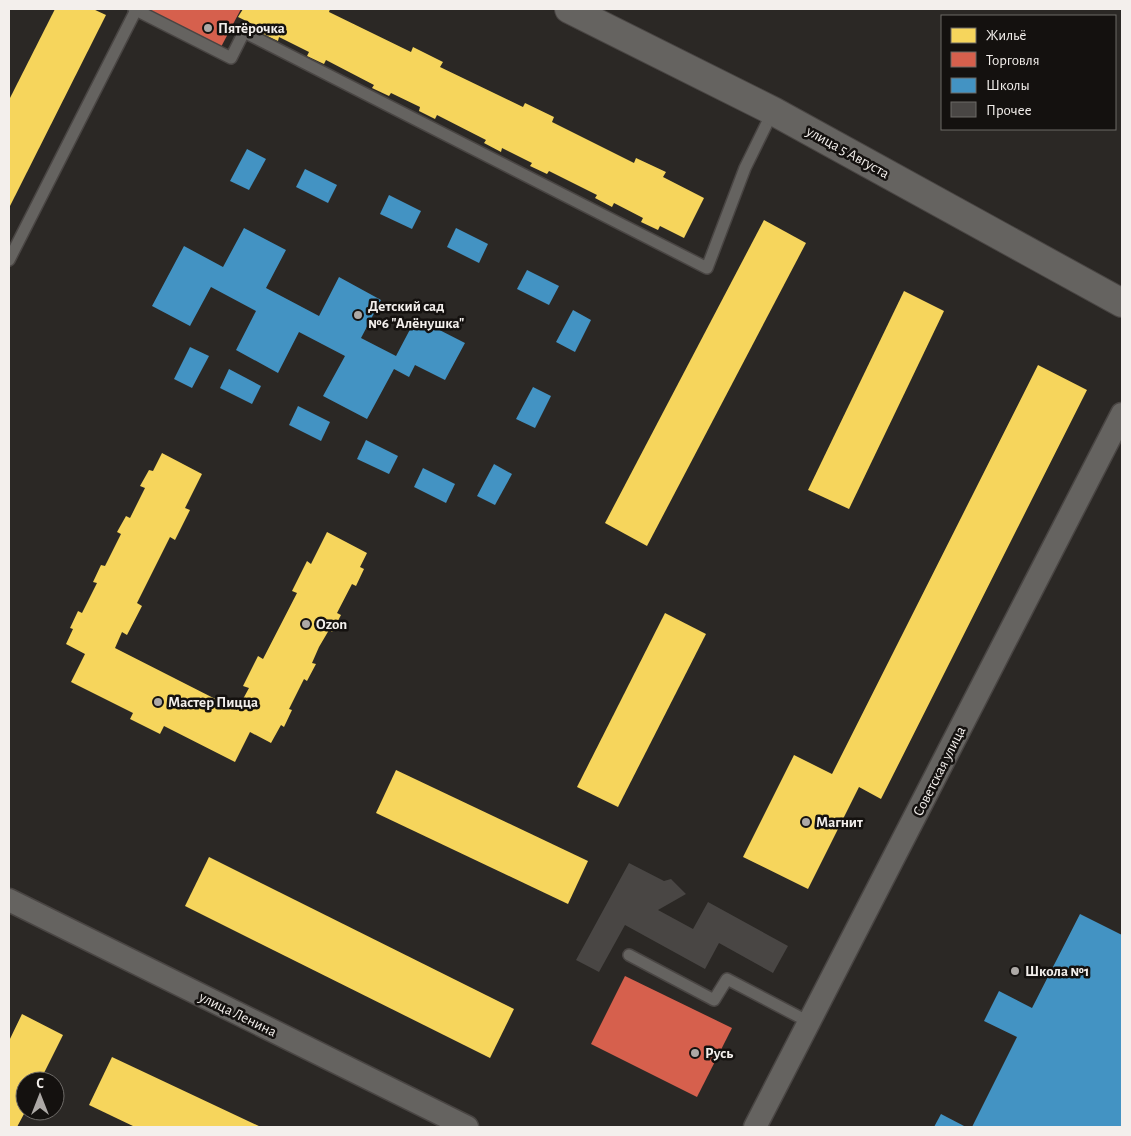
<svg xmlns="http://www.w3.org/2000/svg" width="1131" height="1136" viewBox="0 0 1131 1136" font-family="'Alegreya Sans',sans-serif">
<style>
.homes{fill:#f6d55c}
.shops{fill:#d6604d}
.schools{fill:#4393c3}
.building{fill:#494644}
.lines{fill:none;stroke-linecap:round;stroke-linejoin:round}
.service-casing{stroke:#494543;stroke-width:14}
.minor-casing{stroke:#494543;stroke-width:25}
.tertiary-casing{stroke:#494543;stroke-width:30}
.service{stroke:#656360;stroke-width:11}
.minor{stroke:#656360;stroke-width:22}
.tertiary{stroke:#656360;stroke-width:28}
.poi-dot{fill:#ada9a6;stroke:#14110f;stroke-width:2}
.labels{text-anchor:middle;stroke-width:5;stroke-linejoin:round;paint-order:stroke}
.poi-label{font-size:15px;font-weight:bold;fill:#f3efec;stroke:#14110f;text-anchor:start}
.street-label{font-size:15px;fill:#f3efec;stroke:#14110f}
</style>
<rect width="100%" height="100%" fill="#2b2825"/>
<g class="homes">
<polygon points="55,9 93,9 106,15 9,208 9,100"/>
<polygon points="243,9 330,9 329,12 411,52 413,47 443,62 440,67 523,107 525,103 554,117 552,122 634,163 636,158 666,172 663,177 704,198 684,238 660,226 658,230 641,222 643,218 614,203 612,207 595,198 597,195 549,171 547,174 530,166 532,163 502,148 501,152 484,143 486,140 437,115 435,119 419,111 420,107 391,93 389,96 372,88 374,85 326,60 324,64 307,56 309,52 279,37 278,41 261,33 263,29 238,17"/>
<polygon points="764,220 806,243 647,546 605,523"/>
<polygon points="904,291 944,311 849,509 808,490"/>
<polygon points="1038,365 1087,390 881,799 859,787 808,889 743,857 794,755 832,774"/>
<polygon points="162,453 202,474 185,508 190,510 175,540 170,537 137,603 142,606 127,635 122,632 115,648 237,710 249,688 243,686 258,656 263,659 297,593 292,591 307,561 311,564 327,532 367,553 360,567 364,569 356,586 352,584 337,613 341,615 332,632 329,630 319,647 312,663 316,664 307,681 304,679 289,709 292,710 284,727 281,725 271,743 250,732 235,762 164,726 160,734 130,719 133,713 71,682 85,654 66,644 73,629 70,628 78,611 82,613 97,583 93,582 101,565 105,566 121,534 117,532 126,516 130,518 145,488 140,486 149,470 153,471"/>
<polygon points="665,613 706,634 618,807 577,787"/>
<polygon points="396,770 588,861 568,904 376,813"/>
<polygon points="209,857 514,1009 490,1058 185,906"/>
<polygon points="22,1014 63,1035 40,1081 25,1081 25,1112 17,1127 9,1127 9,1041"/>
<polygon points="112,1057 261,1127 135,1127 89,1105"/>
</g>
<g class="shops">
<polygon points="146,9 241,9 221,47"/>
<polygon points="625,976 732,1028 697,1097 591,1044"/>
</g>
<g class="schools">
<polygon points="247,149 266,159 249,190 230,181"/>
<polygon points="305,169 337,185 328,203 296,187"/>
<polygon points="389,195 421,211 412,229 380,214"/>
<polygon points="244,228 286,250 266,288 319,316 339,277 381,300 361,338 396,356 416,318 465,343 445,380 415,365 409,377 394,369 367,419 323,396 345,356 299,332 278,373 236,350 256,311 211,287 190,326 152,306 184,246 223,267"/>
<polygon points="456,228 488,244 479,263 447,247"/>
<polygon points="527,270 559,286 549,305 517,289"/>
<polygon points="573,310 591,320 575,352 556,342"/>
<polygon points="190,347 209,356 192,388 174,379"/>
<polygon points="229,369 261,386 252,404 220,388"/>
<polygon points="533,387 551,396 535,428 516,419"/>
<polygon points="298,406 330,422 321,441 289,425"/>
<polygon points="366,440 398,456 389,474 357,459"/>
<polygon points="494,464 512,474 495,505 477,496"/>
<polygon points="423,468 455,484 446,503 414,487"/>
<polygon points="1080,914 1122,935 1122,1127 972,1127 1017,1037 984,1021 999,991 1032,1008"/>
<polygon points="941,1114 966,1127 934,1127"/>
</g>
<polygon class="building" points="629,863 664,881 671,879 686,894 658,910 693,929 708,902 788,946 773,973 719,943 705,969 625,925 599,972 576,960"/>
<g class="lines">
<defs>
<g id="service">
<polyline points="134,9 231,58 244,32 707,268 745,168 773,111"/>
<polyline points="9,260 136,10"/>
<polyline points="629,955 714,1000 727,979 809,1022"/>
</g>
<g id="minor">
<polyline points="9,900 467,1127"/>
<polyline points="755,1127 1122,414"/>
</g>
<polyline id="tertiary" points="569,9 773,111 1122,303"/>
</defs>
<use href="#service" class="service-casing"/>
<use href="#minor" class="minor-casing"/>
<use href="#tertiary" class="tertiary-casing"/>
<use href="#service" class="service"/>
<use href="#minor" class="minor"/>
<use href="#tertiary" class="tertiary"/>
</g>
<g class="poi-dot">
<circle cx="208" cy="28" r="5"/>
<circle cx="358" cy="315" r="5"/>
<circle cx="306" cy="624" r="5"/>
<circle cx="158" cy="702" r="5"/>
<circle cx="806" cy="822" r="5"/>
<circle cx="1015" cy="971" r="5"/>
<circle cx="695" cy="1053" r="5"/>
</g>
<g class="labels">
<g class="poi-label">
<text x="218" y="33">Пятёрочка</text>
<text x="368" y="311">Детский сад<tspan x="368" dy="17">№6 "Алёнушка"</tspan></text>
<text x="316" y="629">Ozon</text>
<text x="168" y="707">Мастер Пицца</text>
<text x="816" y="827">Магнит</text>
<text x="1025" y="976">Школа №1</text>
<text x="705" y="1058">Русь</text>
</g>
<g class="street-label">
<text transform="translate(848 152) rotate(29)" y="5">улица 5 Августа</text>
<text transform="translate(939 771) rotate(-63)" y="5">Советская улица</text>
<text transform="translate(238 1014) rotate(26)" y="5">улица Ленина</text>
</g>
</g>
<rect width="1131" height="1136" fill="none" stroke="#f3efec" stroke-width="20"/>
<rect x="941" y="15" width="175" height="115" fill="#14110f" stroke="#6d6a67"/>
<rect x="951" y="28" width="25" height="15" fill="#f6d55c" stroke="#6d6a67"/>
<text x="986" y="40" font-size="15" fill="#f3efec">Жильё</text>
<rect x="951" y="52" width="25" height="15" fill="#d6604d" stroke="#6d6a67"/>
<text x="986" y="65" font-size="15" fill="#f3efec">Торговля</text>
<rect x="951" y="78" width="25" height="15" fill="#4393c3" stroke="#6d6a67"/>
<text x="986" y="90" font-size="15" fill="#f3efec">Школы</text>
<rect x="951" y="102" width="25" height="15" fill="#494644" stroke="#6d6a67"/>
<text x="986" y="115" font-size="15" fill="#f3efec">Прочее</text>
<g transform="translate(40 1096)"><circle r="24" fill="#14110f" stroke="#6d6a67"/>
<path d="M0-4L9 19L0 12L-9 19Z" fill="#ada9a6"/>
<text y="-8" font-size="14" font-weight="bold" text-anchor="middle" fill="#f3efec">С</text>
</g>
</svg>
